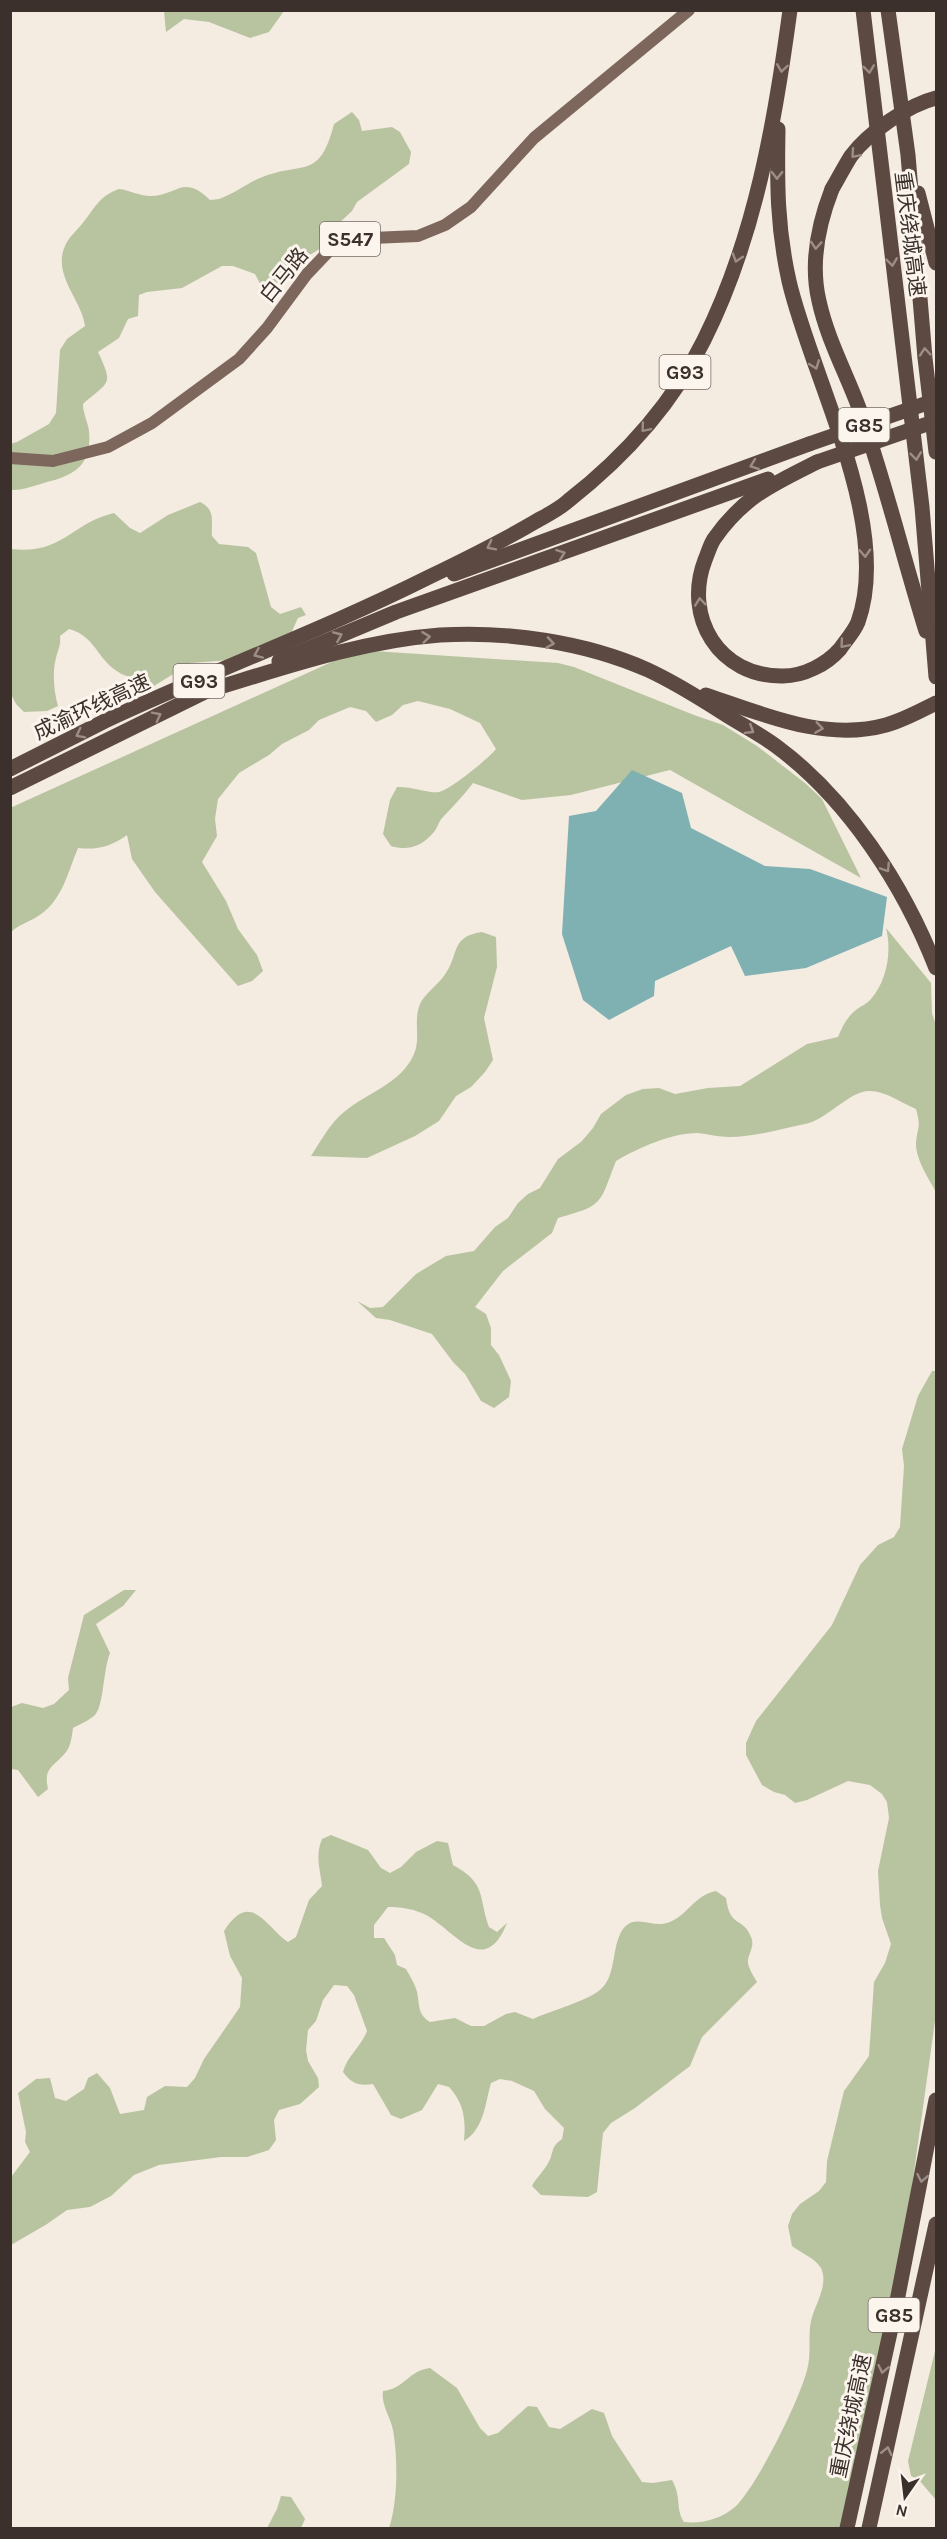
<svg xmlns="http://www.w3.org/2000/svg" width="947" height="2539" viewBox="0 0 947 2539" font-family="Karla,'Noto Sans SC',sans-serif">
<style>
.green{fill:#b8c4a0}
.water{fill:#7fb0b2}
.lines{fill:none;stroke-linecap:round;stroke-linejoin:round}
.major{stroke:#7d675c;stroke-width:12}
.highway{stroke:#5c4a42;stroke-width:15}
.highway-bridge{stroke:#5c4a42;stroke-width:15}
.oneway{stroke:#9c8e87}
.labels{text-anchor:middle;stroke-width:6;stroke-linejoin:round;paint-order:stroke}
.shield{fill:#fbf5ee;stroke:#756b66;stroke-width:1.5}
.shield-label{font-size:20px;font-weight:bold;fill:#3b302b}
.street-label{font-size:21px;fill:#3b302b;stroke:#fbf5ee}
</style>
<rect width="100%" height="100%" fill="#f4ebe1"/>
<g class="green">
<polygon points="164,11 164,10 284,11 269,32 250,38 209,22 184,19 166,32"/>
<path d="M352 112 359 120 362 131 392 127 400 132 411 152 409 164 357 202 352 211 337 225 326 245 295 264 276 291 267 297 255 274 233 266H222L182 288 147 292 139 295 138 316 128 319 119 338 98 352C114 386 109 381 83 404 83 414 88 422 89 431 92 464 76 475 47 482 36 485 22 491 11 490L10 444 17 442 49 424 56 413 60 350 67 339 85 326C82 300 52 275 65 246 69 236 79 229 85 220 96 206 101 195 119 189 130 190 141 197 152 196 178 195 183 174 210 200L219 199C234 194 246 184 260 178 303 160 319 182 334 124Z"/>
<path d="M200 502C216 510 211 521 212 536L219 544 248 547 256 553 271 607 280 614 301 607 306 615 298 618 288 640 230 660 191 663 154 686 142 690 132 691 125 683 133 678C97 669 100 637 69 629L60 636C61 646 58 649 56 658 52 673 54 692 58 706L47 711 24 712 16 704 11 694V549C63 555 71 523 114 513L130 528 140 533 168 515Z"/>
<path d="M358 650 558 663 574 667 694 715 723 725 757 746 805 783 822 799 861 878 670 770 571 795 522 800 473 783C464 795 454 805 444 816 439 820 438 827 434 832 421 847 408 851 391 846L383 834 390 800 397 787C410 786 432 794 439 792 450 790 488 759 496 749L480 723 450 709 418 701 403 705 392 715 376 722 366 711 350 707 319 720 309 730 282 744 269 755 239 773 218 799 215 819 217 836 202 862 226 901 238 929 257 955 263 971 252 981 238 986 155 892 132 859 127 835C110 847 98 850 78 848 67 874 62 903 35 918 26 923 19 925 11 932L10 808Z"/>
<path d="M886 928 931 983 932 1013 936 1025V1192C929 1179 915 1158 916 1142 918 1126 921 1127 916 1109 902 1103 885 1091 870 1091 850 1090 827 1120 805 1124 780 1129 755 1137 729 1137 719 1137 708 1134 697 1133 671 1133 638 1148 616 1161 599 1204 605 1205 558 1218L552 1233 503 1271 475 1307 486 1314 491 1328V1345L499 1355 511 1381 509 1397 494 1408 481 1401 465 1374 453 1362 432 1334 390 1320 376 1318 357 1301 370 1308 383 1307 416 1274 446 1256 474 1251 495 1227 508 1218 518 1203 528 1194 540 1188 558 1159 581 1142 593 1128 601 1114 626 1095 643 1089 659 1088 675 1094 708 1088 740 1086 807 1044 838 1037C842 1027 847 1017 856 1010 861 1006 867 1004 871 999 887 981 892 951 886 928Z"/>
<path d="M482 932 496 937 497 967 484 1018 493 1060 485 1072 471 1087 456 1096 439 1121 415 1136 367 1158 311 1156C321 1141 330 1123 344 1112 368 1092 401 1084 414 1054 421 1038 413 1021 420 1004 425 993 437 986 444 976 460 955 449 937 482 932Z"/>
<path d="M932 1371H936V2014L902 2258 846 2528H389C398 2502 398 2458 393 2430 390 2416 381 2405 383 2391 404 2389 408 2371 430 2368L457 2388 480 2428 488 2436 498 2433 528 2406 537 2407 549 2427 560 2429 592 2409 604 2413 612 2436 642 2482 653 2483 672 2480C682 2498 675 2508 684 2522 702 2524 721 2519 735 2507 757 2486 802 2396 808 2366 811 2351 808 2335 811 2321 815 2304 829 2285 821 2268 815 2258 801 2253 792 2246L788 2226 792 2214 800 2204 819 2191 826 2182 827 2161 844 2091 869 2056 874 1982 885 1963 891 1944 882 1918 880 1905 878 1871 889 1818 887 1802 882 1794 870 1785 848 1781 807 1800 795 1803 785 1795 774 1792 762 1785 746 1755V1743L756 1721 832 1625 860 1565 878 1545 894 1537 900 1527 904 1466 902 1449 918 1396Z"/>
<path d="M124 1590H136L123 1606 96 1624 110 1653C103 1670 104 1705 95 1715 90 1720 80 1724 73 1728 72 1735 71 1746 66 1752 54 1767 43 1767 48 1789L38 1797 18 1770 11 1769V1707L22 1703 43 1708 54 1704 69 1690 68 1678 84 1615Z"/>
<path d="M331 1835 368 1850 381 1868 390 1873 401 1867 416 1852 437 1841 448 1843 453 1865C487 1884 478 1896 489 1927L497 1932 507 1923C485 1978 456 1933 428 1916 415 1909 402 1907 388 1907L374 1925V1938H384L395 1955 397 1965 406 1969C410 1976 415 1984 417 1992 420 2005 417 2014 430 2022L455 2018 471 2026H484L506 2014 515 2012 533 2019C550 2011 590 2000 601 1989 617 1975 611 1946 623 1929 635 1913 652 1928 667 1923 687 1917 694 1895 716 1891L726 1898C730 1929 743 1916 751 1937 755 1946 749 1952 748 1960 747 1967 754 1976 757 1982L702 2037 690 2066 635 2108 611 2123 603 2133 597 2192 588 2197 541 2195 532 2186C536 2178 543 2172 547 2165 555 2153 549 2148 562 2139L564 2128 545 2109 534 2091 512 2081 500 2079 491 2083C485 2104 484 2129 464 2141 466 2120 464 2103 449 2087L438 2084 422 2110 401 2119 391 2115 373 2084C359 2086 352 2084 343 2072 347 2056 361 2047 367 2031L354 1995 347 1986 334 1985 323 2000 316 2021 308 2030 306 2050 308 2061 318 2078 319 2087 300 2104 279 2110 274 2120 276 2140 269 2150 247 2157H221L159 2165 134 2175 111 2196 90 2207 67 2210 47 2224 11 2245V2177L30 2152 25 2142 26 2132 18 2093 36 2079 50 2078 55 2098 66 2101 84 2089 88 2078 97 2073 110 2088 120 2114 144 2110 147 2097 165 2086 187 2087 195 2078 204 2059 240 2007 242 1978 230 1956 224 1931C251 1889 266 1927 288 1942L296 1937 309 1900 322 1886C320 1868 315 1856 322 1839Z"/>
<polygon points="936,2347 936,2500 919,2480 911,2476 908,2461"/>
<polygon points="281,2496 291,2497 305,2519 301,2528 267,2528 277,2509"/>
</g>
<polygon class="water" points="632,770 682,793 691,828 765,866 810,869 887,897 882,936 806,968 745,976 731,946 655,981 654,996 609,1020 583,1000 562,934 569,816 596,811"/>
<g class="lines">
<polyline class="major" points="10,458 53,461 108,447 152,423 239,359 267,328 307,274 328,252 349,239 418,236 445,225 471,207 534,138 689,10"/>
<g class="highway">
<polyline points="863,10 922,507 936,677"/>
<polyline points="888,10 908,155 925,358 936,452"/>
<path d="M778 129C777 184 777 227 789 281 811 377 893 524 858 622 854 632 846 640 840 649 827 664 804 676 783 676 719 677 683 617 705 560 708 553 710 545 714 539 743 497 773 484 817 462"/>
<path d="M832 189C818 225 810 263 819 301 827 338 846 373 859 408 885 481 903 557 926 631"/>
<polyline points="918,193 936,263"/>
<polyline points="454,574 809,444"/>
<polyline points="279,661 396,612 768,479"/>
<path d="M207 691C283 668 360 641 440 635 508 631 585 642 648 670 674 682 698 697 723 713 740 724 760 734 776 746 848 799 904 886 936 968"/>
<path d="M706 695C763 714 825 742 886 725 904 720 920 711 936 703"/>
<path d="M10 769C42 753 73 737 105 721 212 671 323 630 429 577 464 560 499 543 533 523 545 516 558 510 568 501 623 458 673 403 704 340 755 238 775 122 790 10"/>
<polyline points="10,788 215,687"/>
<polyline points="847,2528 897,2301 936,2100"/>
<polyline points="869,2528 936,2224"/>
</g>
<g class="highway-bridge">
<path d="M832 189C838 179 844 167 851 156 869 132 908 105 936 98"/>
<polyline points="809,444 936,400"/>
<polyline points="817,462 936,421"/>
</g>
</g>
<defs><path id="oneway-chevron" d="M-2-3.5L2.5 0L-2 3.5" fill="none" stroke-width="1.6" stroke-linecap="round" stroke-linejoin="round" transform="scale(1.5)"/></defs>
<g class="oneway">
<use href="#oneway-chevron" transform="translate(782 68) rotate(98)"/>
<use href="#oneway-chevron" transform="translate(869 69) rotate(83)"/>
<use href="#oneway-chevron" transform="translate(855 154) rotate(131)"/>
<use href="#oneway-chevron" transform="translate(777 175) rotate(91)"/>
<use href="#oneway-chevron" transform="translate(816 245) rotate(94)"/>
<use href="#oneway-chevron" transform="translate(737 258) rotate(108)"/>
<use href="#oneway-chevron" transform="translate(892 262) rotate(83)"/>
<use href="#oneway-chevron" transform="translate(925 352) rotate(-95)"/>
<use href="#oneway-chevron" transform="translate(815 365) rotate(69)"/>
<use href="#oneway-chevron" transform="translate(645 428) rotate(130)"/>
<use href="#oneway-chevron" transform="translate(916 456) rotate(83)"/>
<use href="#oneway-chevron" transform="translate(754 465) rotate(160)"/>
<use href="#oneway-chevron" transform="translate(491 546) rotate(153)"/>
<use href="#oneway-chevron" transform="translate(865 553) rotate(87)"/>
<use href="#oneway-chevron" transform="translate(561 554) rotate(-20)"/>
<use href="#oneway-chevron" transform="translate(700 602) rotate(-96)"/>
<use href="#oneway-chevron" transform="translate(338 636) rotate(-23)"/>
<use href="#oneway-chevron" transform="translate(426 637) rotate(-7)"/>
<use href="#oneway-chevron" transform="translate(550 643) rotate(9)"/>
<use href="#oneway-chevron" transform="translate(844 644) rotate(130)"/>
<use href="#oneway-chevron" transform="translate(258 654) rotate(156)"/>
<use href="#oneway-chevron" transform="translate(157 716) rotate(-27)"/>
<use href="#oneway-chevron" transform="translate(819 728) rotate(8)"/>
<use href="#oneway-chevron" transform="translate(750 730) rotate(32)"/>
<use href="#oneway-chevron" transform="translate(80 734) rotate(153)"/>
<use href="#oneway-chevron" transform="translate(886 868) rotate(57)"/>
<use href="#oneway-chevron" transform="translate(922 2178) rotate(101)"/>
<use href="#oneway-chevron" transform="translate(883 2369) rotate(102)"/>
<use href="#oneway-chevron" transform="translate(887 2451) rotate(-77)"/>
</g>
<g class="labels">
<g class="shield">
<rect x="320" y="222" width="60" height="34" rx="4.5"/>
<rect x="659.5" y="355" width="51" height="34" rx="4.5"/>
<rect x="838.5" y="408" width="51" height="34" rx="4.5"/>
<rect x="173.5" y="664" width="51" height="34" rx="4.5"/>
<rect x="868.5" y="2298" width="51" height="34" rx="4.5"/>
</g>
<g class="shield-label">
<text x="350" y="246">S547</text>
<text x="685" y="379">G93</text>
<text x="864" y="432">G85</text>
<text x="199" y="688">G93</text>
<text x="894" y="2322">G85</text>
</g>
<g class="street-label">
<text transform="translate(910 234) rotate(83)" y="7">重庆绕城高速</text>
<text transform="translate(284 275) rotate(-51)" y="7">白马路</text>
<text transform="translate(92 707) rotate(-25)" y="7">成渝环线高速</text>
<text transform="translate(851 2416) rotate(-78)" y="7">重庆绕城高速</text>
</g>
</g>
<rect width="947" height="2539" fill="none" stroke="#3b302b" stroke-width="24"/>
<g transform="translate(905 2497) rotate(194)" stroke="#fbf5ee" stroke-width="4.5" paint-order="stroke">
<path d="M0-4.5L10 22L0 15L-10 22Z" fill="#3b302b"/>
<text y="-9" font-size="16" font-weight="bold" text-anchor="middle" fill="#3b302b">N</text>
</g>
</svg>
